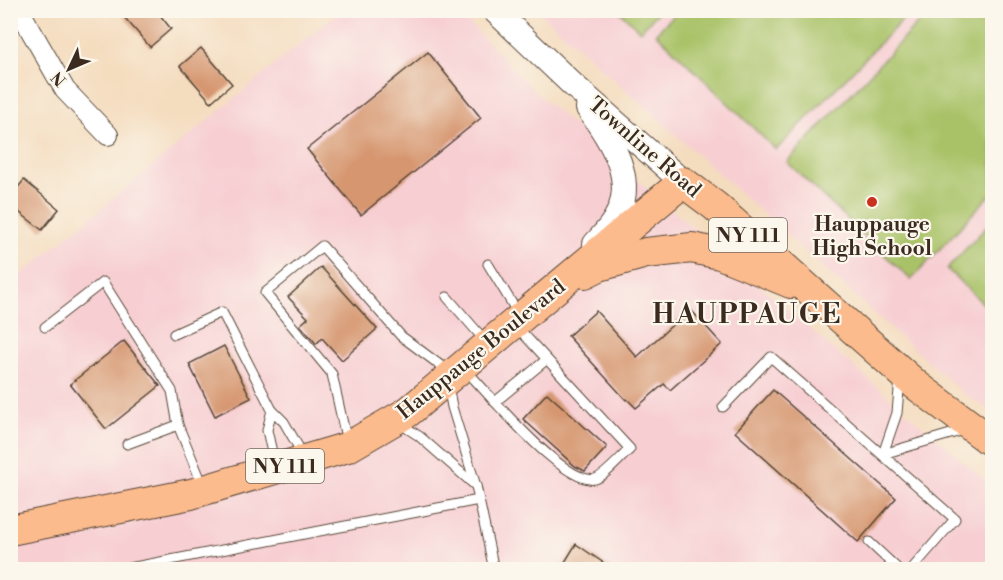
<svg xmlns="http://www.w3.org/2000/svg" width="1003" height="580" viewBox="0 0 1003 580" font-family="'Libre Bodoni',serif">
<style>
.built{fill:#f7cfd3}
.green{fill:#a9c268;stroke:#727643;stroke-width:1.5}
.building{fill:#d69670}
.lines{fill:none;stroke-linecap:round;stroke-linejoin:round}
.service-casing{stroke:#574536;stroke-width:11}
.minor-casing{stroke:#574536;stroke-width:22}
.tertiary-casing{stroke:#574536;stroke-width:26}
.primary-casing{stroke:#574536;stroke-width:32}
.service{stroke:#fff;stroke-width:9}
.minor{stroke:#fff;stroke-width:20}
.tertiary{stroke:#fff;stroke-width:24}
.primary{stroke:#fbbb8d;stroke-width:30}
.poi-dot{fill:#c8321e;stroke:#fbf7ec;stroke-width:2}
.labels{text-anchor:middle;stroke-width:4.5;stroke-linejoin:round;paint-order:stroke}
.shield{fill:#fbf7ec;stroke:#75685c;stroke-width:1.5}
.shield-label{font-size:20px;font-weight:bold;fill:#3b2a1e}
.street-label{font-size:21px;fill:#3b2a1e;stroke:#fbf7ec}
.poi-label{font-size:21px;font-weight:bold;fill:#3b2a1e;stroke:#fbf7ec}
.district-label{font-size:27px;font-weight:bold;letter-spacing:1.5px;fill:#3b2a1e;stroke:#fbf7ec}
</style>
<rect width="100%" height="100%" fill="#fbf7ec"/>
<filter id="ink" filterUnits="userSpaceOnUse"><feTurbulence type="fractalNoise" baseFrequency=".0167" numOctaves="2"/><feDisplacementMap in="SourceGraphic" scale="12" xChannelSelector="R" yChannelSelector="G"/><feConvolveMatrix kernelMatrix="1 2 1 2 8 2 1 2 1" color-interpolation-filters="sRGB"/></filter>
<filter id="wash" filterUnits="userSpaceOnUse"><feTurbulence type="fractalNoise" baseFrequency=".008" numOctaves="4" result="noise"/><feDisplacementMap in="SourceGraphic" scale="24" xChannelSelector="R" yChannelSelector="G"/><feGaussianBlur stdDeviation="1.35" result="paint"/><feColorMatrix in="noise" values="0 0 0 0 0 0 0 0 0 0 0 0 0 0 0 0 0 1.4 0 .05"/><feComposite in="paint" operator="in"/></filter>
<g filter="url(#wash)">
<rect width="100%" height="100%" fill="#f4dcbe"/>
<g class="built">
<polygon points="340,11 458,11 535,92 992,486 992,569 11,569 10,284"/>
<polygon points="538,11 992,11 992,412 964,394"/>
</g>
<g class="green">
<polygon points="930,10 992,11 992,193 911,280 787,162"/>
<polygon points="619,11 659,11 640,31"/>
<polygon points="678,11 678,10 911,11 776,150 656,33"/>
<polygon points="992,221 992,312 947,269"/>
</g>
<g id="blocks">
<g class="building">
<polygon points="118,10 156,10 171,29 150,47"/>
<polygon points="201,48 232,84 211,102 180,66"/>
<polygon points="428,52 481,118 361,215 307,149"/>
<polygon points="24,180 59,209 42,230 10,205 10,197"/>
<polygon points="321,267 377,329 342,360 322,338 316,344 313,340 300,325 308,318 288,297"/>
<polygon points="690,309 722,344 670,390 664,384 636,408 627,399 626,400 568,336 596,311 637,357"/>
<polygon points="124,341 160,386 106,429 70,384"/>
<polygon points="224,346 251,398 215,416 189,364"/>
<polygon points="773,390 896,498 858,542 735,432"/>
<polygon points="547,393 607,447 585,471 575,466 523,419"/>
<polygon points="576,544 614,570 560,570"/>
</g>
</g>
</g>
<g filter="url(#ink)">
<use href="#blocks" fill-opacity="0" stroke="#574536" stroke-width="1.5"/>
<g class="lines">
<defs>
<g id="service">
<polyline points="488,264 519,315"/>
<polyline points="447,297 487,343"/>
<polyline points="45,327 103,282 172,391 178,425 204,488"/>
<path d="M517 327 630 449C622 456 604 477 595 479 570 485 513 421 495 402L546 360"/>
<polyline points="174,334 222,312 272,410"/>
<polyline points="466,370 495,402"/>
<polyline points="448,385 452,407 476,486 494,570"/>
<polyline points="723,407 771,357 955,519 911,570"/>
<polyline points="399,423 419,436 476,486"/>
<polyline points="347,442 332,374 265,293 322,246 401,336 448,371"/>
<polyline points="127,444 178,425"/>
<polyline points="883,454 964,430"/>
<polyline points="883,454 897,413 900,378"/>
<polyline points="275,466 267,430 272,410 284,422 303,455"/>
<polyline points="869,542 899,570"/>
<polyline points="119,570 479,500"/>
</g>
<polyline id="minor" points="19,10 65,90 108,135"/>
<g id="tertiary">
<polyline points="494,10 572,84 683,182"/>
<path d="M588 108C610 140 639 180 615 219 610 228 602 236 595 244"/>
</g>
<g id="primary">
<polyline points="585,273 599,266 646,253 692,248 720,254 791,283"/>
<polyline points="10,530 191,494 348,447 408,412 683,182 715,206 916,385 992,442"/>
</g>
</defs>
<use href="#service" class="service-casing"/>
<use href="#minor" class="minor-casing"/>
<use href="#tertiary" class="tertiary-casing"/>
<use href="#primary" class="primary-casing"/>
<use href="#service" class="service"/>
<use href="#minor" class="minor"/>
<use href="#tertiary" class="tertiary"/>
<use href="#primary" class="primary"/>
</g>
</g>
<circle class="poi-dot" cx="872" cy="202" r="6"/>
<g class="labels">
<g class="shield">
<rect x="709" y="218" width="78" height="34" rx="4.5"/>
<rect x="246" y="449" width="78" height="34" rx="4.5"/>
</g>
<g class="shield-label">
<text x="748" y="242">NY 111</text>
<text x="285" y="473">NY 111</text>
</g>
<g class="street-label">
<text transform="translate(645 147) rotate(41)" y="7">Townline Road</text>
<text transform="translate(481 349) rotate(-39)" y="7">Hauppauge Boulevard</text>
</g>
<g class="poi-label">
<text x="872" y="231">Hauppauge<tspan x="872" dy="24">High School</tspan></text>
</g>
<g class="district-label">
<text x="747" y="323">HAUPPAUGE</text>
</g>
</g>
<rect width="1003" height="580" fill="none" stroke="#fbf7ec" stroke-width="36"/>
<g transform="translate(69 69) rotate(226)" stroke="#fbf7ec" stroke-width="4.5" paint-order="stroke">
<path d="M0-4.5L10 22L0 15L-10 22Z" fill="#3b2a1e"/>
<text y="-9" font-size="16" font-weight="bold" text-anchor="middle" fill="#3b2a1e">N</text>
</g>
</svg>
